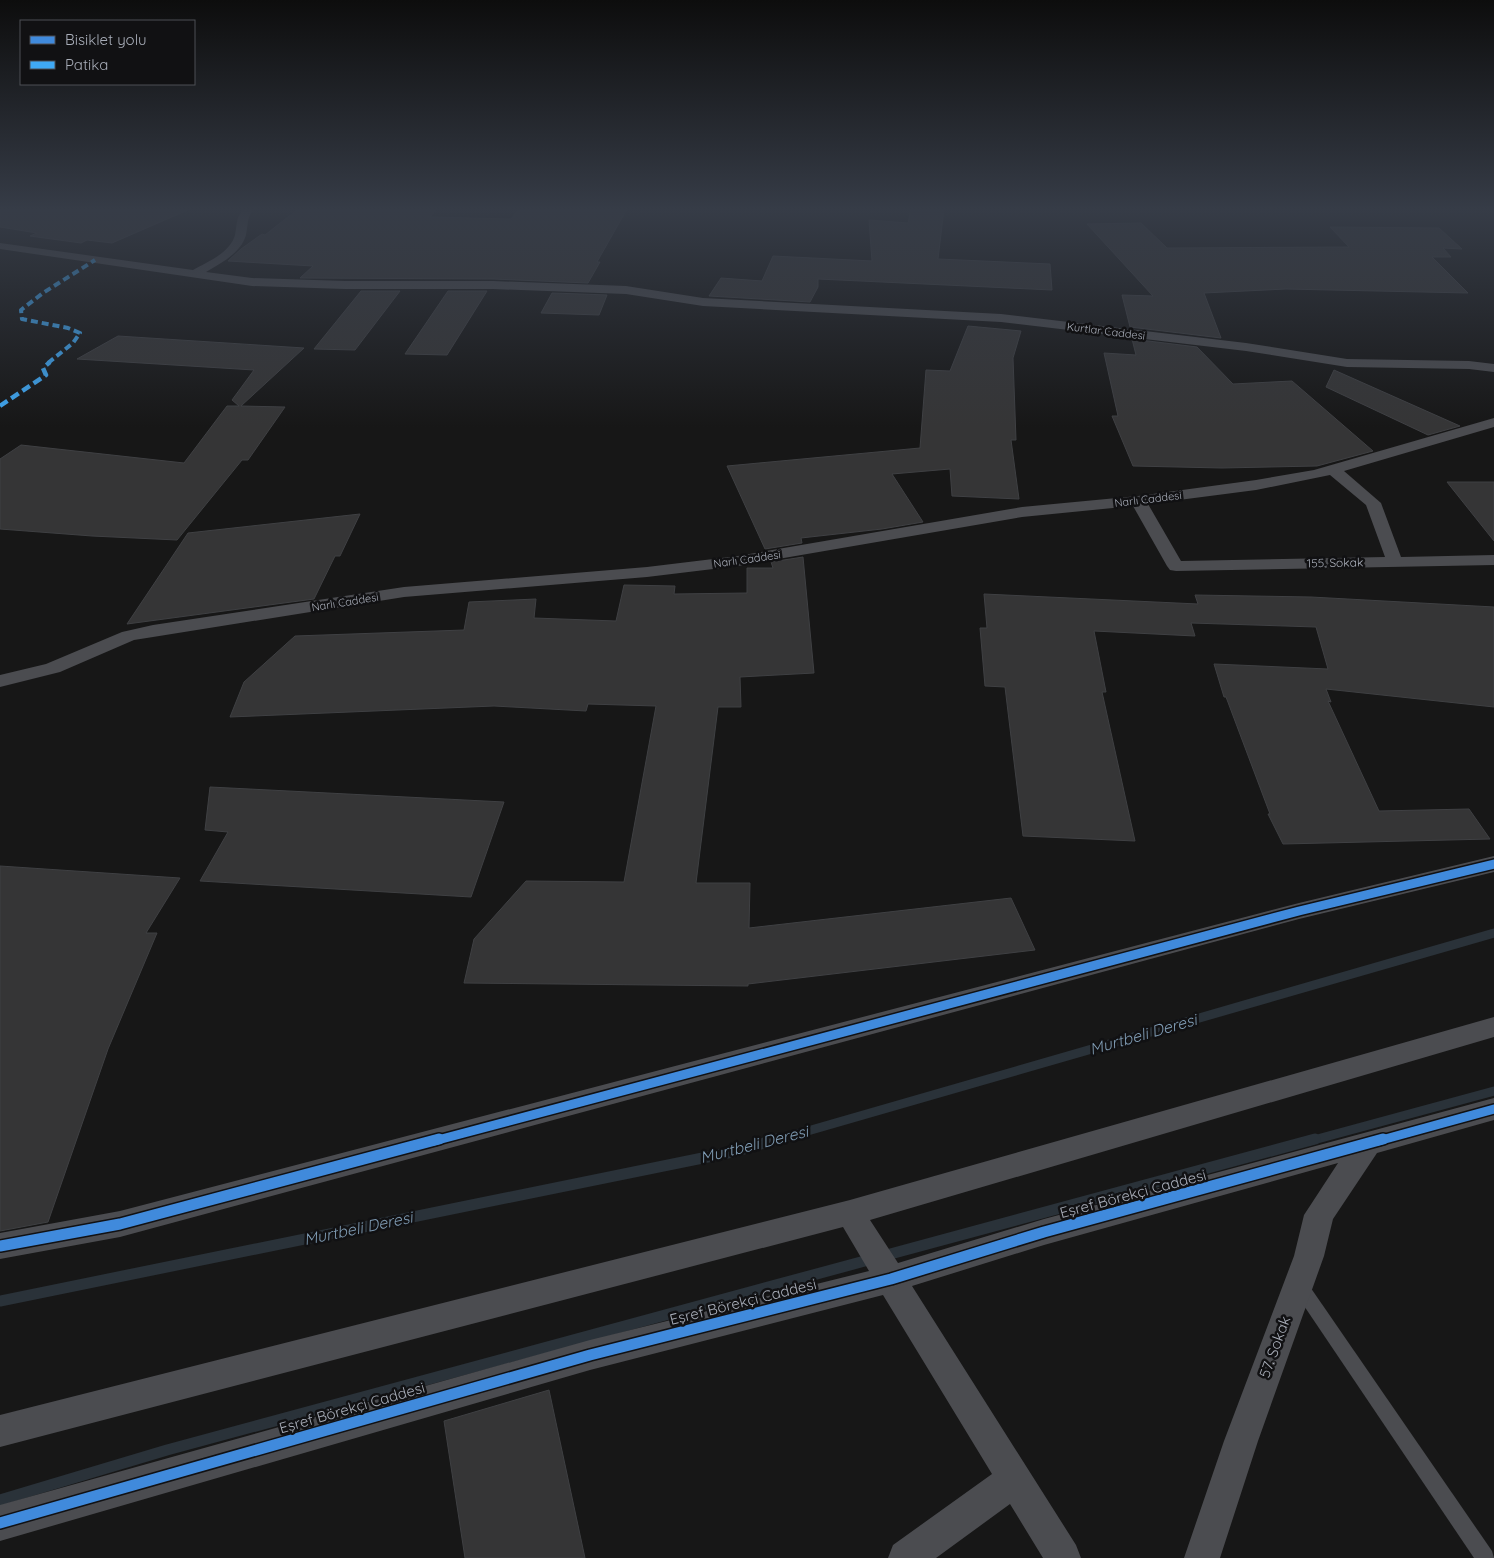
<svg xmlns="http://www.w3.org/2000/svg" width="1494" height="1558" viewBox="0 0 1494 1558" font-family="Quicksand,sans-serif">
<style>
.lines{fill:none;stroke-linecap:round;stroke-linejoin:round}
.stream-far1{stroke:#2a3239;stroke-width:9}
.stream{stroke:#2a3239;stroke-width:11}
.building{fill:#353536;stroke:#3f4043}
.lane{fill:#4b4c50;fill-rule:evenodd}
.street{fill:#4b4c50;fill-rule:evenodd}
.quiet-far1{stroke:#3fa9f5;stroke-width:4;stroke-dasharray:7 4;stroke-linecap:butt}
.quiet{stroke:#3fa9f5;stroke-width:4.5;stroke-dasharray:9 4.5;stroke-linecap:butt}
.cycleway-far1-casing{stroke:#111113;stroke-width:12}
.cycleway-casing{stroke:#111113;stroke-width:14}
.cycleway-far1{stroke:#408adc;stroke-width:9}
.cycleway{stroke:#408adc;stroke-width:11}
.labels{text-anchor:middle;stroke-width:5;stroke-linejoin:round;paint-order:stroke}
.far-street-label{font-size:11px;fill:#a8adb8;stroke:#111113}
.street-label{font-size:12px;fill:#a8adb8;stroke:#111113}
.near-street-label{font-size:15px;fill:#a8adb8;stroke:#111113}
.near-water-label{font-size:16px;font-style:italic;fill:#7f9bb3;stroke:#111113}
</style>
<rect width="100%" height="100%" fill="#171717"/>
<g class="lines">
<g class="stream-far1">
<polyline points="773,1141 1494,933"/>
<polyline points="1310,1141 1494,1091"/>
</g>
<g class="stream">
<polyline points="883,1256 1315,1139"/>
<polyline points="0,1301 737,1151 777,1139"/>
<polyline points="0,1500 167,1450 872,1259"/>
</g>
</g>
<g class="building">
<polygon points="0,209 190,209 112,243 87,240 81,243 30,236 37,233 0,227"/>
<polygon points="298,209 437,209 430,217 511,219 519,209 627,209 597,262 600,262 588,283 493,279 300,278 313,266 228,261 241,249 262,234 265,235"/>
<polygon points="911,209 944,209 938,259 1050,264 1052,290 818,279 818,287 810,302 709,296 721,278 762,281 773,256 872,261 869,220 908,223"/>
<polygon points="1141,223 1167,248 1349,247 1330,227 1439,228 1462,249 1443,248 1451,257 1432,257 1468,293 1286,289 1204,293 1221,338 1130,327 1122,295 1153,296 1087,224"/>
<polygon points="361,291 400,291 355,350 314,349"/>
<polygon points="448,291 487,291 447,355 405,354"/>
<polygon points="552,293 581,294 607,295 599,315 541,313"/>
<polygon points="968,326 1021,331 1013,358 1016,440 1011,440 1019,499 952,496 950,469 892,474 923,522 882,529 801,538 802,543 765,549 727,466 920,448 926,370 950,371"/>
<polygon points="118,336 304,348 241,406 285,407 248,460 242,460 177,540 92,536 0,529 0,459 21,445 184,463 227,406 239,406 232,400 254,370 77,359"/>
<polygon points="1132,339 1197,347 1233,384 1292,381 1373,451 1317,466 1222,468 1133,466 1112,416 1118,416 1104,353 1136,355"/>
<polygon points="1334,370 1460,426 1428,435 1326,387"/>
<polygon points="1447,482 1494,482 1494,541"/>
<polygon points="360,514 340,556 335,556 314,599 127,624 188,533"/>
<polygon points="803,557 814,673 740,677 741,707 718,707 696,883 750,883 749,928 1011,898 1035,950 748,984 748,986 464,983 474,939 526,881 624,882 656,706 588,704 586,711 494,706 230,717 244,682 295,636 464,630 469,602 536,599 534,618 616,621 624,585 675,586 674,594 747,593 747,568 773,568 771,562"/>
<polygon points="984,594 1198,604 1195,595 1311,597 1494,607 1494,707 1326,689 1331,702 1328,701 1379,811 1469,809 1490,839 1283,844 1268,814 1270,814 1226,697 1224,697 1214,664 1328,669 1316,627 1191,623 1195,636 1094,631 1106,692 1102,692 1135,841 1023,836 1005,687 985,686 980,628 987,628"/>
<polygon points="210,787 504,802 471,897 200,881 228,832 205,830"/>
<polygon points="0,866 180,878 146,933 157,933 108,1049 48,1222 0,1231"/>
<polygon points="549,1390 585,1558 465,1558 444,1421"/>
</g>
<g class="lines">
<polygon class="lane" points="1300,1279 1306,1281 1492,1551 1494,1558 1474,1558 1294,1291 1292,1286 1294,1281"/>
<g class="street">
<path d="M243 209H253C247 218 248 225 246 235 241 253 221 263 206 272L252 278 345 281H493L626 286 703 298 1001 314 1246 343 1347 359 1469 361 1494 364V372L1469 369 1347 367 1246 351 1001 322 703 306 626 294 493 289H345L252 286 0 249V243L193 270C207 262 230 253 235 235 237 225 236 217 243 209Z"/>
<path d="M1494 418V427L1344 471 1381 503 1401 557 1494 555V565L1176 571 1170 570 1167 566 1133 506 1022 517 738 566 647 577 404 597 153 637 134 640 60 672 0 687V675L46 664 122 632 153 625 404 587 647 567 738 556 1022 507 1138 496 1256 480 1314 470ZM1330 475 1366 505 1385 557 1181 561 1148 504 1256 490Z"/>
<polygon points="1494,856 1494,872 1299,919 120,1237 0,1259 0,1233 120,1211 1299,903"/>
<polygon points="1494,1017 1494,1037 870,1220 898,1263 1044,1219 1494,1098 1494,1120 1377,1153 1333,1219 1324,1256 1258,1441 1220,1558 1184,1558 1224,1441 1294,1256 1304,1215 1338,1163 1044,1245 912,1286 1076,1545 1081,1558 1043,1558 1010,1504 936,1558 888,1558 893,1545 992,1474 883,1295 590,1370 0,1541 0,1505 590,1340 869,1271 843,1227 0,1447 0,1415 850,1200"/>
</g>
<polyline class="quiet-far1" points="48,363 73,343 80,333 68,328 22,319 21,310 43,293 95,260"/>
<polyline class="quiet" points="0,406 46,375 43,368 50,362"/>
<defs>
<g id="cycleway-far1">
<polyline points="434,1141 1299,911 1494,864"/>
<polyline points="1378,1141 1494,1109"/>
</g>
<g id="cycleway">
<polyline points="0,1246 120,1224 439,1139"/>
<polyline points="0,1523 590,1355 891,1279 1044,1232 1383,1139"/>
</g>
</defs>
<use href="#cycleway-far1" class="cycleway-far1-casing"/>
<use href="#cycleway" class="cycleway-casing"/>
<use href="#cycleway-far1" class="cycleway-far1"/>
<use href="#cycleway" class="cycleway"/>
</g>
<linearGradient id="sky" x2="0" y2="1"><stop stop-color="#0d0d0d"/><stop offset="0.49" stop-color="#363c47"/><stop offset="1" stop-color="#363c47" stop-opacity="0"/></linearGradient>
<rect width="1494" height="427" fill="url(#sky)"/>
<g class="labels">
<g class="far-street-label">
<text transform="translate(1106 331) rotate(7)" y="4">Kurtlar Caddesi</text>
<text transform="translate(1148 499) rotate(-7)" y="4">Narlı Caddesi</text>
<text transform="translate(747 559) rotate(-8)" y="4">Narlı Caddesi</text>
<text transform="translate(345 602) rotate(-9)" y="4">Narlı Caddesi</text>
</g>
<g class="street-label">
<text transform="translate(1335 563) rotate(-1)" y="4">155. Sokak</text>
</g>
<g class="near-street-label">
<text transform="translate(1133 1194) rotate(-15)" y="5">Eşref Börekçi Caddesi</text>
<text transform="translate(743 1302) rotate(-14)" y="5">Eşref Börekçi Caddesi</text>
<text transform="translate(1275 1347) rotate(-70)" y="5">57. Sokak</text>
<text transform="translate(352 1408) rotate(-16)" y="5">Eşref Börekçi Caddesi</text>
</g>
<g class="near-water-label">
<text transform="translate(1143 1034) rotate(-16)" y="6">Murtbeli Deresi</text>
<text transform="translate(754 1144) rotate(-14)" y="6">Murtbeli Deresi</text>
<text transform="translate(358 1228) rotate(-12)" y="6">Murtbeli Deresi</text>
</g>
</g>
<rect x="20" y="20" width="175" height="65" fill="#111113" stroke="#4d4f55"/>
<rect x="30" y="36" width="25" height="8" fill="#408adc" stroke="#4d4f55"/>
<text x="65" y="45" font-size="15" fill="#a8adb8">Bisiklet yolu</text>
<rect x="30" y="61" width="25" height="8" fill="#3fa9f5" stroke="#4d4f55"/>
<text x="65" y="70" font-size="15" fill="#a8adb8">Patika</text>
</svg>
